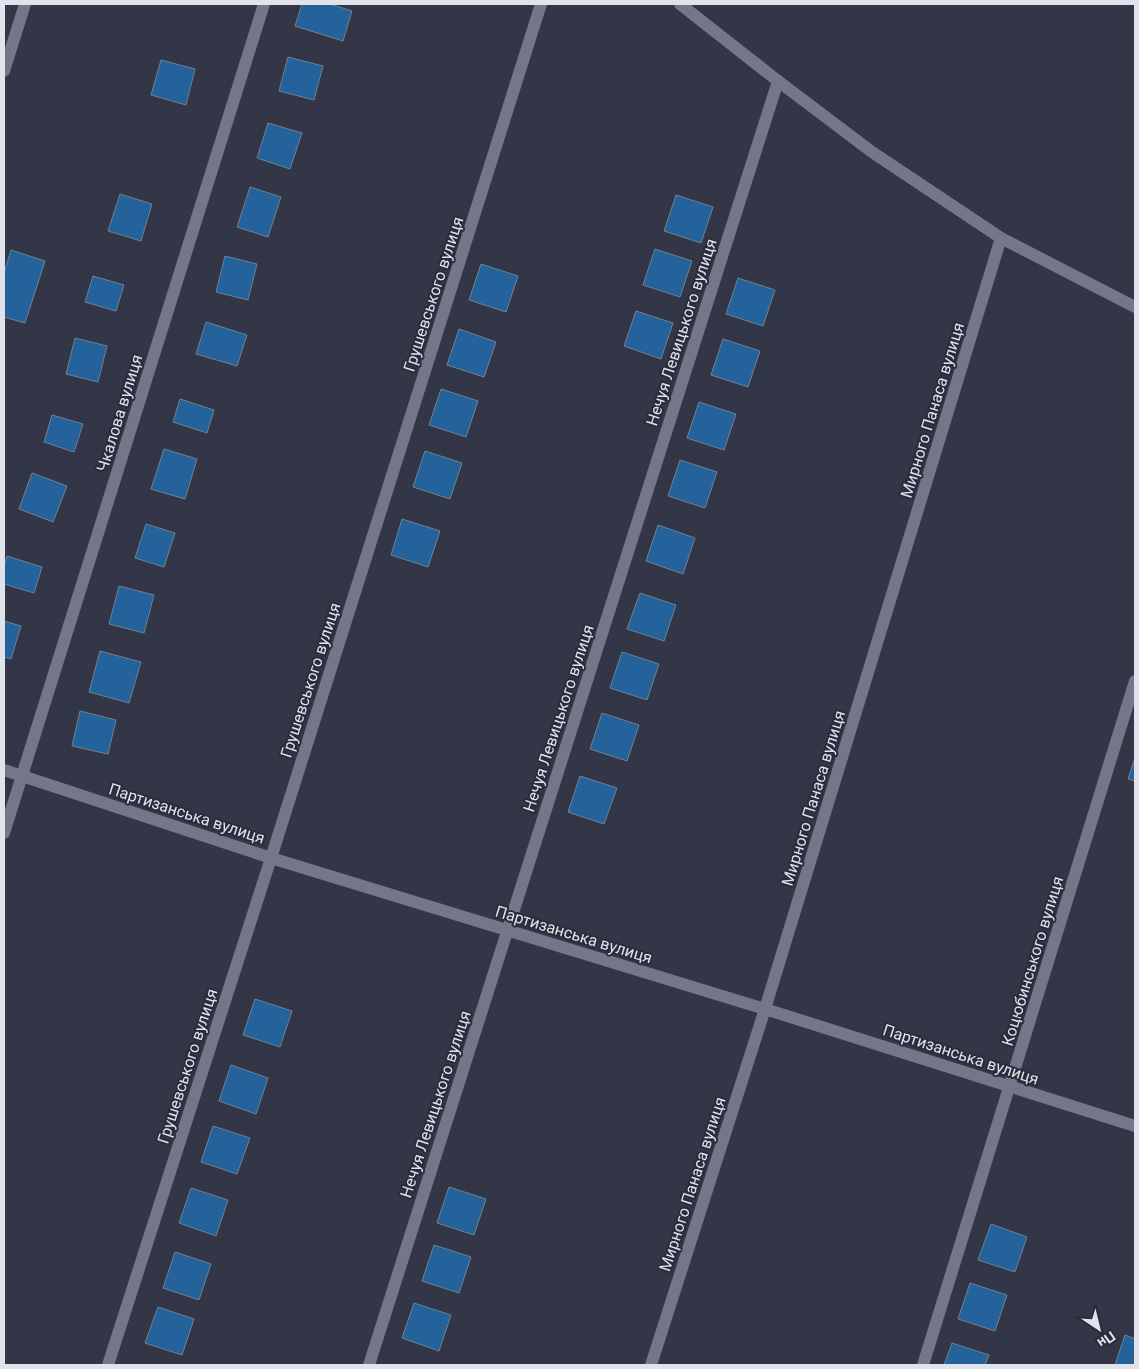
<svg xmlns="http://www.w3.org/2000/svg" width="1139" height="1369" viewBox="0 0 1139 1369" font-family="Roboto,sans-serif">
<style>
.building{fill:#23629a;stroke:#72818f}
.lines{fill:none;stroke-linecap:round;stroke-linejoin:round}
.minor{stroke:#737789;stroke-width:12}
.labels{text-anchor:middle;stroke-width:4;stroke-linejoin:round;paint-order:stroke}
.street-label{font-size:16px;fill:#e0e2ec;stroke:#292c3b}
</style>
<rect width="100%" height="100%" fill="#333646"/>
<g class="building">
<polygon points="302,4 330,4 352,11 343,41 295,26"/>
<polygon points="288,57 323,66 314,100 279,91"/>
<polygon points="161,60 195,69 186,105 151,95"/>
<polygon points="268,123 302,133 290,169 257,158"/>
<polygon points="250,187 281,197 268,237 237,227"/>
<polygon points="120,194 152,204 141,241 108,231"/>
<polygon points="676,195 713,207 701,243 664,231"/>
<polygon points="655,249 692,261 680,297 643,285"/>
<polygon points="11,250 45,261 25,323 4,317 4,273"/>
<polygon points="225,256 257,264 248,300 216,292"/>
<polygon points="481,264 518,276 506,312 469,300"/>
<polygon points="93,276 124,285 116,311 85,302"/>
<polygon points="738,278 775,290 763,326 726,314"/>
<polygon points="636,311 673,323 661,359 624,346"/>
<polygon points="206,322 247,335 237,366 196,354"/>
<polygon points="459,329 496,342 484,377 447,365"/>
<polygon points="75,338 107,346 98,382 66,374"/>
<polygon points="723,339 760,351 748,387 711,375"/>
<polygon points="441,389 478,401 466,437 429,425"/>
<polygon points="180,399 214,410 207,433 173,422"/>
<polygon points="699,402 736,414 724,450 687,438"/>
<polygon points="52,415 83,424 74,452 44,442"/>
<polygon points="164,449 197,459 185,499 151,489"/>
<polygon points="425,451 462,463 450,499 413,487"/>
<polygon points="680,460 717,472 705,508 668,496"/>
<polygon points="32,473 67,486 53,522 19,509"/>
<polygon points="402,519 440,531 428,567 391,555"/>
<polygon points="146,524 175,533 164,567 135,558"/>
<polygon points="658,525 695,538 683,574 646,561"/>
<polygon points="7,556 42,567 34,593 4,584 4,566"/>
<polygon points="119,586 154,595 144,633 109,624"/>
<polygon points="640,593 676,605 664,641 627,629"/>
<polygon points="4,621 21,626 11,659 4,657"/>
<polygon points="100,651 141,662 129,703 89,692"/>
<polygon points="622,652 659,664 647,700 610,688"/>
<polygon points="80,711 116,720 108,754 72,746"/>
<polygon points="602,713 639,725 627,761 590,749"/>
<polygon points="1135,758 1135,781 1128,779"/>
<polygon points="580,776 617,788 604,824 568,812"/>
<polygon points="255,999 292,1011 280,1047 243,1035"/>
<polygon points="231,1065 268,1078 256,1114 219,1101"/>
<polygon points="213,1126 250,1138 237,1174 201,1162"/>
<polygon points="449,1187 486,1199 474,1235 437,1223"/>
<polygon points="191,1188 228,1200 216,1236 179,1223"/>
<polygon points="991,1224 1027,1237 1015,1272 978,1260"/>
<polygon points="434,1245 471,1257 459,1293 422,1281"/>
<polygon points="175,1252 211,1264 199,1300 163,1288"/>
<polygon points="970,1283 1007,1295 995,1331 958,1319"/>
<polygon points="414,1303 451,1315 439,1351 402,1338"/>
<polygon points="158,1307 194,1319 182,1355 145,1343"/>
<polygon points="1125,1335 1135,1339 1135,1365 1115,1365"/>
<polygon points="952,1343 989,1355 985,1365 944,1365"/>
</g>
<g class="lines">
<g class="minor">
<polyline points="680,4 778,81 872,152 1001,238 1135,307"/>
<polyline points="4,71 25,4"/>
<polyline points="4,770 271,858 765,1009 1135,1126"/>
<polyline points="4,833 264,4"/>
<polyline points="108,1365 271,858 541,4"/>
<polyline points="369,1365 778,81"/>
<polyline points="651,1365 765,1009 1001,238"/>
<polyline points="923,1365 1135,681"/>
</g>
</g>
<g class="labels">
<g class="street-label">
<text transform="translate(433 294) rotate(-72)" y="6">Грушевського вулиця</text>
<text transform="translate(681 332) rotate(-72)" y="6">Нечуя Левицького вулиця</text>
<text transform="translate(932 410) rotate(-73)" y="6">Мирного Панаса вулиця</text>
<text transform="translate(119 413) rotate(-73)" y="6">Чкалова вулиця</text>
<text transform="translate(310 680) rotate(-72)" y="6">Грушевського вулиця</text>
<text transform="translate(558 718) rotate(-72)" y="6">Нечуя Левицького вулиця</text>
<text transform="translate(813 798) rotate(-73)" y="6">Мирного Панаса вулиця</text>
<text transform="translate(187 813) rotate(18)" y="6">Партизанська вулиця</text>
<text transform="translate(574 934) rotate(17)" y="6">Партизанська вулиця</text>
<text transform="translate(1032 961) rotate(-73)" y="6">Коцюбинського вулиця</text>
<text transform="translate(961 1054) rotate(18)" y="6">Партизанська вулиця</text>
<text transform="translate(187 1066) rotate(-72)" y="6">Грушевського вулиця</text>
<text transform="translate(435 1104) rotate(-72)" y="6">Нечуя Левицького вулиця</text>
<text transform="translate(692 1184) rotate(-72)" y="6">Мирного Панаса вулиця</text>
</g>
</g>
<rect width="1139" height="1369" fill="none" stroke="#e0e2ec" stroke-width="10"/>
<g transform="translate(1099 1329) rotate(145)" stroke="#292c3b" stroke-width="4" paint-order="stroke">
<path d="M0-4L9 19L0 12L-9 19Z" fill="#e0e2ec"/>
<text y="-8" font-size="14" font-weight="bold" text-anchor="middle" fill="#e0e2ec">Пн</text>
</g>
</svg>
